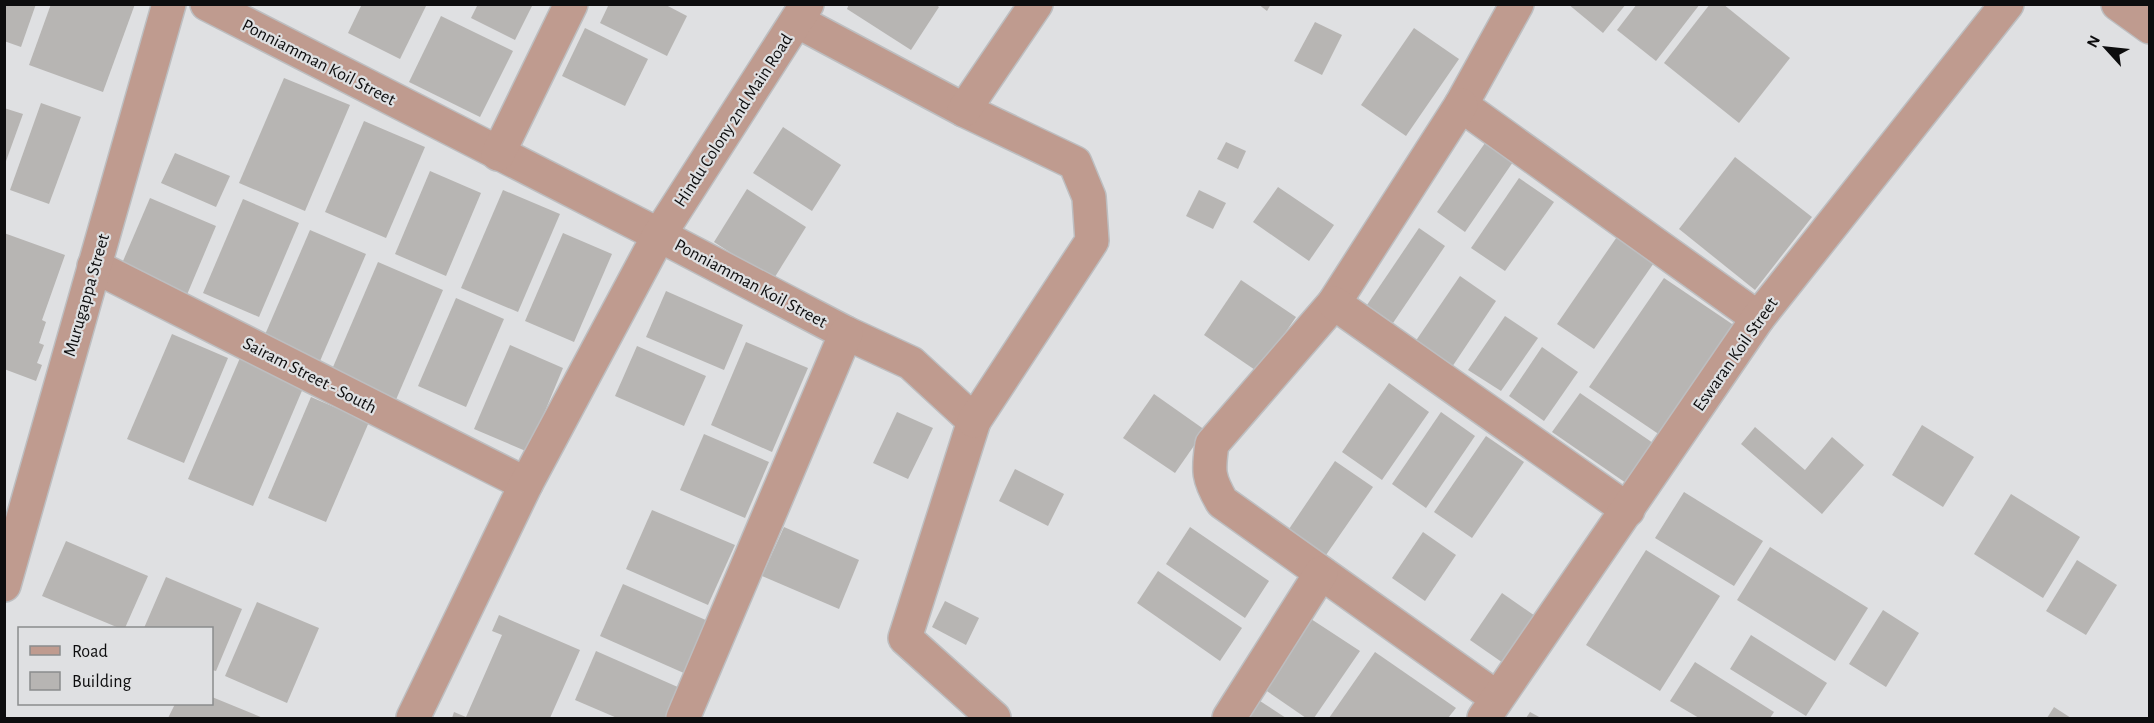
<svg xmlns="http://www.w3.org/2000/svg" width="2154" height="723" viewBox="0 0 2154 723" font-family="'Alegreya Sans',sans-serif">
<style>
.building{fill:#b7b5b3}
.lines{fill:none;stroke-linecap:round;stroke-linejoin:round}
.minor-casing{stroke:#bdbec0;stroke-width:36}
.minor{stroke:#bf9b8f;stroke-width:33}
.labels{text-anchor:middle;stroke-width:4.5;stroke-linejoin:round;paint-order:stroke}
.street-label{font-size:18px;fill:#0d0d0e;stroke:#dfe0e2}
</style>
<rect width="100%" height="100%" fill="#dfe0e2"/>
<g class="building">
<polygon points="4,4 36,4 21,47 4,41"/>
<polygon points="51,4 135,4 103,92 29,65"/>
<polygon points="362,4 427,4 400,59 348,33"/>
<polygon points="478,4 533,4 515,40 471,18"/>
<polygon points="609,4 664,4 687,16 667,56 600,23"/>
<polygon points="849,4 935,4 939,7 911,50 847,9"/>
<polygon points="1258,4 1271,4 1267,11"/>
<polygon points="1568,4 1626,4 1603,33"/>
<polygon points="1637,4 1700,4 1656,61 1617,30"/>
<polygon points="1710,4 1723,4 1790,58 1739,123 1664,63"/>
<polygon points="441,16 513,51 480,117 409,82"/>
<polygon points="1315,22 1342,35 1322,75 1294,61"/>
<polygon points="585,28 648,59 625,106 562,76"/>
<polygon points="1414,28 1459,59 1406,136 1361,105"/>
<polygon points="284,78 350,105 305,211 239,183"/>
<polygon points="41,103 81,117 49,204 10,190"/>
<polygon points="4,108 23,114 5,164 4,164"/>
<polygon points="364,121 425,147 386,238 325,212"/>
<polygon points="783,127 841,165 812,211 753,173"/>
<polygon points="1226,142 1246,151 1238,169 1217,159"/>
<polygon points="1485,143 1513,162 1465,232 1437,212"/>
<polygon points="175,153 230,176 216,207 161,183"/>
<polygon points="1735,157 1812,217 1755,290 1679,229"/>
<polygon points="430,171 481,193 446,276 395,254"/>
<polygon points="1519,178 1554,202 1505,271 1471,248"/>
<polygon points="1278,187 1334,225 1309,261 1253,222"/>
<polygon points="747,189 806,227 773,280 714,242"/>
<polygon points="503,190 560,214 518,312 461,288"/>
<polygon points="1199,190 1226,203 1213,229 1186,216"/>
<polygon points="150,198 216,226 186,297 120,268"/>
<polygon points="243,199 299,223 259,317 203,293"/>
<polygon points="1419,228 1445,246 1393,323 1367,305"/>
<polygon points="310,230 366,254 320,361 264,337"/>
<polygon points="1621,231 1658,257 1594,349 1557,324"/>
<polygon points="4,233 65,255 42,320 46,322 39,343 44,345 37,363 42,365 36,381 4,369"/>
<polygon points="563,233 612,254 574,342 525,321"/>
<polygon points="378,262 443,290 395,402 330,374"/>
<polygon points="1460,276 1496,301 1450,370 1413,345"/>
<polygon points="1664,278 1735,326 1660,435 1589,387"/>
<polygon points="1241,280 1296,317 1258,372 1204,335"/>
<polygon points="666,291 743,325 724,370 646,337"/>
<polygon points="456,298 504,319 466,407 418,386"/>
<polygon points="1505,316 1538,338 1501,391 1468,370"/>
<polygon points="172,334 228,358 184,463 127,439"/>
<polygon points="746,342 808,368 772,452 711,425"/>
<polygon points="510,345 563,368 528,452 474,429"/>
<polygon points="637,346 706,376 684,426 615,396"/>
<polygon points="1542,347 1578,372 1544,421 1509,396"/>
<polygon points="240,358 304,386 253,506 188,479"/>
<polygon points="1389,383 1429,412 1382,480 1342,452"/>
<polygon points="1580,393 1653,443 1626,483 1552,432"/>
<polygon points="1154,394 1205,430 1175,473 1123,438"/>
<polygon points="311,397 369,422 326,522 268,498"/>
<polygon points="897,412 933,428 908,479 873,463"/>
<polygon points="1441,412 1475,436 1426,508 1392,484"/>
<polygon points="1922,425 1974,457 1943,507 1892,475"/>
<polygon points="1755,427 1805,470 1832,437 1864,465 1822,514 1741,444"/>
<polygon points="704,434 769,462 745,518 680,490"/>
<polygon points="1486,436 1524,462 1472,538 1434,512"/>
<polygon points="1335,461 1373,487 1326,555 1289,529"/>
<polygon points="1015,469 1064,494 1048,526 999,501"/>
<polygon points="1684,492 1763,541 1734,586 1655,538"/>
<polygon points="2011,494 2080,537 2043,598 1974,554"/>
<polygon points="652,510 735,545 708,605 626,569"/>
<polygon points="784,527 859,560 839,609 762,576"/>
<polygon points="1190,527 1269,581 1245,618 1166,564"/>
<polygon points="1423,532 1456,555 1425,601 1392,578"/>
<polygon points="66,541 148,576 125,628 119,628 42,596"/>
<polygon points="1770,547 1868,608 1835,661 1737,600"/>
<polygon points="1646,550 1720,596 1660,691 1586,645"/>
<polygon points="2077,560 2117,585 2086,635 2046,611"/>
<polygon points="1158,571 1242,628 1220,661 1137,603"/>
<polygon points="166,577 242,609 216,671 212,670 212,628 144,628"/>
<polygon points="623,584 708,621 686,674 600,636"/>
<polygon points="1502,593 1538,618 1506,665 1470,640"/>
<polygon points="945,601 979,618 966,645 932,627"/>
<polygon points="257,602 319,628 287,703 225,676"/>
<polygon points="1883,610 1919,633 1886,687 1849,664"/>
<polygon points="499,615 580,650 550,718 452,718 454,712 466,717 502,635 492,631"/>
<polygon points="1308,617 1360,651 1314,718 1306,718 1261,687"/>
<polygon points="1751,635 1827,683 1806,716 1730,669"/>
<polygon points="596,651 680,688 667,718 617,718 575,700"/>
<polygon points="1375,652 1456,708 1448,718 1329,718"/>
<polygon points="1695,662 1774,712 1770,718 1699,718 1670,701"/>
<polygon points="212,697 263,718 168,718 175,704 212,704"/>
<polygon points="1260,701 1286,718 1248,718"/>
<polygon points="2054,707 2071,718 2047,718"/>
<polygon points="1530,712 1541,718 1526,718"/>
</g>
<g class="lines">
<defs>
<g id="minor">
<polyline points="207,4 659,235 846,333 911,363 974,421 905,638 994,718"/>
<polyline points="1517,4 1461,105 1758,318"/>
<polyline points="2118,4 2150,27"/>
<polyline points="797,21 964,110 1075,163 1089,197 1092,241 974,421"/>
<path d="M1461 105 1334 303 1212 444C1208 471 1208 478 1222 502L1497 698"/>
<polyline points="964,110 1036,4"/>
<polyline points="498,154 571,4"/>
<polyline points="94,266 526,484"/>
<polyline points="1334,303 1628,510"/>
<polyline points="4,585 169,4"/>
<polyline points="413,718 526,484 659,235 807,4"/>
<polyline points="683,718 846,333"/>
<polyline points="1229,718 1321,573"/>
<polyline points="1484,718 1758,318 2007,4"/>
</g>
</defs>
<use href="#minor" class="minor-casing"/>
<use href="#minor" class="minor"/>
</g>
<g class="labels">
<g class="street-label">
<text transform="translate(319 62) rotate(27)" y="6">Ponniamman Koil Street</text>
<text transform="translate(733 120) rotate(-57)" y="6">Hindu Colony 2nd Main Road</text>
<text transform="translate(751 283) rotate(28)" y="6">Ponniamman Koil Street</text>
<text transform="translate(86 295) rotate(-74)" y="6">Murugappa Street</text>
<text transform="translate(1735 354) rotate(-55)" y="6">Eswaran Koil Street</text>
<text transform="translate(310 375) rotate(27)" y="6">Sairam Street - South</text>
</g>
</g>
<rect width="2154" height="723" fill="none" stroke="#0d0d0e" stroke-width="12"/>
<rect x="18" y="627" width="195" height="78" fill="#dfe0e2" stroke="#8b8c8d" stroke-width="1.5"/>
<rect x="30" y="646" width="30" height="9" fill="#bf9b8f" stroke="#8b8c8d" stroke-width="1.5"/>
<text x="72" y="657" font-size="18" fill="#0d0d0e">Road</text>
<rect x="30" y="672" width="30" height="18" fill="#b7b5b3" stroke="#8b8c8d" stroke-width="1.5"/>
<text x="72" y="687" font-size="18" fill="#0d0d0e">Building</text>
<g transform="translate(2106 48) rotate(297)" stroke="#dfe0e2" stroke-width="4.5" paint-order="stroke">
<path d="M0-4.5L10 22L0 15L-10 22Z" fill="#0d0d0e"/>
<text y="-9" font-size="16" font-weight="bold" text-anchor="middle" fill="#0d0d0e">N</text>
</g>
</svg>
